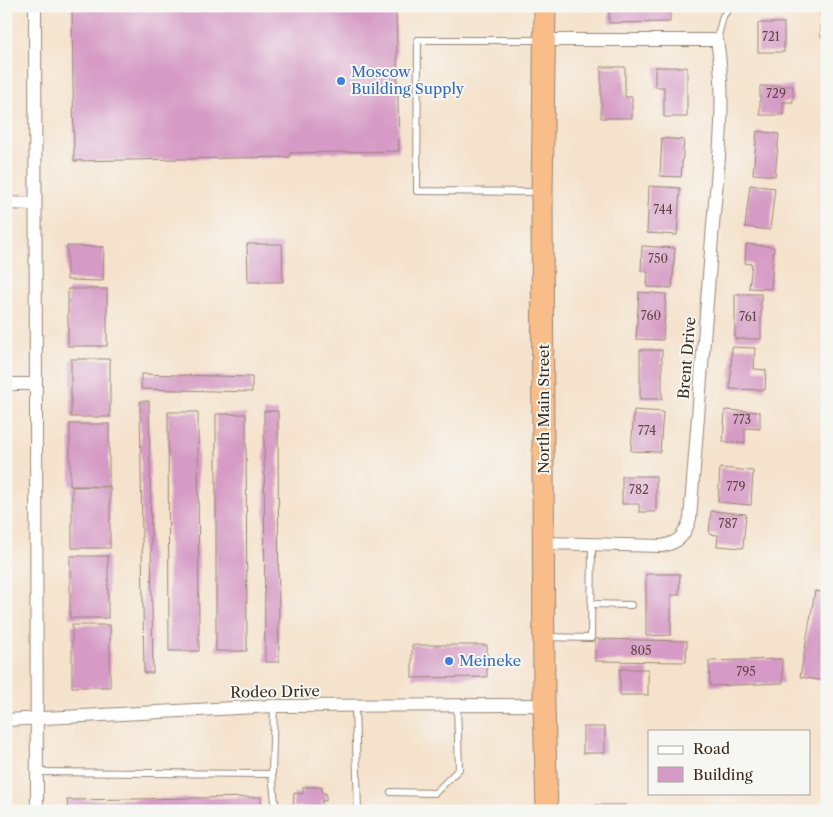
<svg xmlns="http://www.w3.org/2000/svg" width="833" height="817" viewBox="0 0 833 817" font-family="'Libre Caslon Text',serif">
<style>
.building{fill:#d59ac5}
.lines{fill:none;stroke-linecap:round;stroke-linejoin:round}
.service-casing{stroke:#988675;stroke-width:8}
.minor-casing{stroke:#988675;stroke-width:14}
.trunk-casing{stroke:#988675;stroke-width:23}
.service{stroke:#fff;stroke-width:6}
.minor{stroke:#fff;stroke-width:12}
.trunk{stroke:#f9bd89;stroke-width:21}
.shop-dot{fill:#3f7fe0;stroke:#f6f6f2;stroke-width:2}
.labels{text-anchor:middle;stroke-width:4;stroke-linejoin:round;paint-order:stroke}
.number-label{font-size:12px;fill:#624648}
.shop-label{font-size:15px;fill:#366cbe;stroke:#f6f6f2;text-anchor:start}
.street-label{font-size:15px;fill:#3b2a1e;stroke:#f6f6f2}
</style>
<rect width="100%" height="100%" fill="#f6f6f2"/>
<filter id="ink" filterUnits="userSpaceOnUse"><feTurbulence type="fractalNoise" baseFrequency=".02" numOctaves="2"/><feDisplacementMap in="SourceGraphic" scale="10" xChannelSelector="R" yChannelSelector="G"/><feConvolveMatrix kernelMatrix="1 2 1 2 8 2 1 2 1" color-interpolation-filters="sRGB"/></filter>
<filter id="wash" filterUnits="userSpaceOnUse"><feTurbulence type="fractalNoise" baseFrequency=".0096" numOctaves="4" result="noise"/><feDisplacementMap in="SourceGraphic" scale="20" xChannelSelector="R" yChannelSelector="G"/><feGaussianBlur stdDeviation="1.12" result="paint"/><feColorMatrix in="noise" values="0 0 0 0 0 0 0 0 0 0 0 0 0 0 0 0 0 1.4 0 .05"/><feComposite in="paint" operator="in"/></filter>
<g filter="url(#wash)">
<rect width="100%" height="100%" fill="#f5e2cc"/>
<g id="blocks">
<g class="building">
<polygon points="171,6 396,6 399,151 290,153 290,157 74,161 72,8"/>
<polygon points="609,6 670,6 670,22 609,23"/>
<rect x="758" y="23" width="26" height="29"/>
<polygon points="601,67 625,67 625,97 632,97 632,118 601,118"/>
<polygon points="655,67 687,67 687,117 664,117 664,87 655,87"/>
<polygon points="760,86 793,86 793,102 783,102 783,115 760,115"/>
<polygon points="757,131 779,134 775,176 753,174"/>
<polygon points="662,138 684,140 681,177 660,176"/>
<polygon points="750,185 775,188 770,230 745,227"/>
<polygon points="649,186 680,188 677,235 647,233"/>
<polygon points="247,244 282,244 283,282 248,282"/>
<polygon points="746,244 774,247 771,289 749,288 752,264 745,263"/>
<polygon points="67,246 104,247 103,281 67,280"/>
<polygon points="642,246 675,248 672,288 647,287 648,272 641,271"/>
<rect x="68" y="289" width="39" height="57"/>
<polygon points="639,292 666,294 663,340 636,339"/>
<rect x="735" y="294" width="26" height="45"/>
<polygon points="732,347 755,348 754,369 766,370 765,390 730,389"/>
<rect x="640" y="350" width="22" height="49"/>
<rect x="71" y="359" width="39" height="58"/>
<polygon points="141,374 252,377 252,392 141,389"/>
<polygon points="140,401 149,401 153,673 144,673"/>
<polygon points="634,410 663,412 660,452 631,451"/>
<polygon points="725,410 760,412 760,429 745,428 745,443 723,442"/>
<polygon points="264,411 278,411 279,662 265,662"/>
<polygon points="168,412 198,412 199,651 169,651"/>
<polygon points="216,414 246,414 247,651 216,651"/>
<rect x="70" y="424" width="39" height="62"/>
<polygon points="720,468 753,471 751,505 718,502"/>
<polygon points="622,476 656,476 656,512 639,512 639,504 622,504"/>
<rect x="72" y="487" width="38" height="61"/>
<polygon points="711,511 746,514 743,548 717,546 718,535 709,534"/>
<rect x="70" y="556" width="38" height="62"/>
<polygon points="646,574 680,574 679,595 671,595 671,635 646,636"/>
<polygon points="815,591 827,593 825,681 800,677"/>
<rect x="72" y="625" width="38" height="62"/>
<polygon points="595,639 687,641 686,662 595,661"/>
<polygon points="412,645 487,645 487,677 412,678"/>
<polygon points="782,659 783,683 710,686 709,661"/>
<rect x="620" y="669" width="28" height="26"/>
<rect x="583" y="727" width="22" height="26"/>
<polygon points="303,787 322,787 322,793 326,793 326,801 321,801 325,811 302,811 302,807 293,807 294,793 303,794"/>
<polygon points="261,797 261,811 68,811 67,800"/>
<rect x="596" y="805" width="30" height="6"/>
</g>
</g>
</g>
<g filter="url(#ink)">
<use href="#blocks" fill-opacity="0" stroke="#988675" stroke-width="1"/>
<g class="lines">
<defs>
<g id="service">
<polyline points="821,6 825,19 824,34"/>
<polyline points="717,40 723,16 731,6"/>
<polyline points="538,192 417,191 418,40 541,40"/>
<polyline points="592,604 631,605"/>
<polyline points="546,637 591,638 592,544"/>
<polyline points="355,706 358,811"/>
<polyline points="37,772 272,774 274,706"/>
<polyline points="272,774 276,811"/>
<polyline points="391,792 435,793 459,769 457,707"/>
</g>
<g id="minor">
<polyline points="35,6 37,810"/>
<path d="M544 40H717C727 100 718 164 713 225 706 323 698 421 690 519 684 536 680 542 662 546L545 543"/>
<polyline points="6,203 34,204"/>
<polyline points="6,384 35,384"/>
<polyline points="6,720 274,706 544,705"/>
</g>
<polyline id="trunk" points="545,6 542,192 544,705 547,811"/>
</defs>
<use href="#service" class="service-casing"/>
<use href="#minor" class="minor-casing"/>
<use href="#trunk" class="trunk-casing"/>
<use href="#service" class="service"/>
<use href="#minor" class="minor"/>
<use href="#trunk" class="trunk"/>
</g>
</g>
<g class="shop-dot">
<circle cx="341" cy="81" r="5"/>
<circle cx="449" cy="661" r="5"/>
</g>
<g class="labels">
<g class="number-label">
<text x="771" y="41">721</text>
<text x="776" y="98">729</text>
<text x="663" y="214">744</text>
<text x="658" y="263">750</text>
<text x="651" y="320">760</text>
<text x="748" y="321">761</text>
<text x="742" y="424">773</text>
<text x="647" y="435">774</text>
<text x="736" y="491">779</text>
<text x="639" y="494">782</text>
<text x="728" y="528">787</text>
<text x="641" y="655">805</text>
<text x="746" y="676">795</text>
</g>
<g class="shop-label">
<text x="351" y="77">Moscow<tspan x="351" dy="17">Building Supply</tspan></text>
<text x="459" y="666">Meineke</text>
</g>
<g class="street-label">
<text transform="translate(687 358) rotate(-85)" y="5">Brent Drive</text>
<text transform="translate(544 409) rotate(-90)" y="5">North Main Street</text>
<text transform="translate(275 692) rotate(-1)" y="5">Rodeo Drive</text>
</g>
</g>
<rect width="833" height="817" fill="none" stroke="#f6f6f2" stroke-width="25"/>
<rect x="648" y="730" width="162" height="65" fill="#f6f6f2" stroke="#aba49d"/>
<rect x="658" y="746" width="25" height="8" fill="#ffffff" stroke="#aba49d"/>
<text x="693" y="754" font-size="15" fill="#3b2a1e">Road</text>
<rect x="658" y="767" width="25" height="15" fill="#d59ac5" stroke="#aba49d"/>
<text x="693" y="780" font-size="15" fill="#3b2a1e">Building</text>
</svg>
